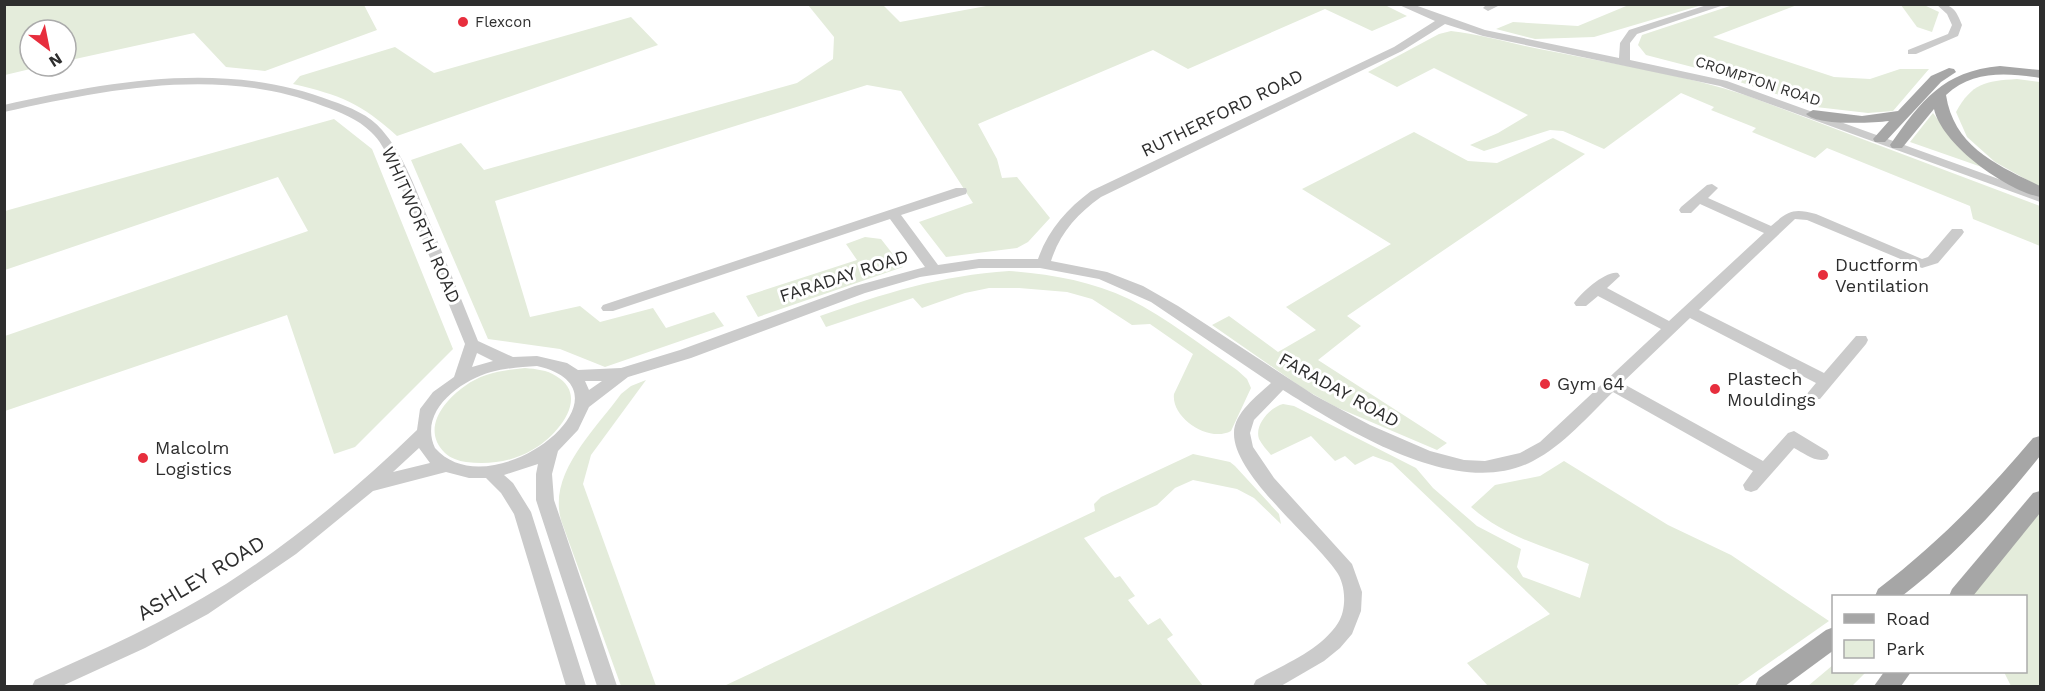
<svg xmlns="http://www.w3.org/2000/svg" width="2045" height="691" viewBox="0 0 2045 691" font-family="'Work Sans',sans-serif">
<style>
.green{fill:#e4ecdb}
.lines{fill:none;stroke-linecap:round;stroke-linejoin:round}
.minor{fill:#cbcbcb;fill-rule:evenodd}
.major{fill:#a6a6a6;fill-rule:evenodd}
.poi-dot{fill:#e72e3d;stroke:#fff;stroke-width:2}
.labels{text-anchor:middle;stroke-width:6;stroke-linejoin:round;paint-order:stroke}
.far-poi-label{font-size:15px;fill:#2e2e2e;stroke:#fff;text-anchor:start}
.far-street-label{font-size:15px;fill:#2e2e2e;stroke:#fff}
.street-label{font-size:18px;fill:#2e2e2e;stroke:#fff}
.poi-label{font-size:18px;fill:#2e2e2e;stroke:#fff;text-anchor:start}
.near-street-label{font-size:21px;fill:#2e2e2e;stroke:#fff}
</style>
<rect width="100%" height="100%" fill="#fff"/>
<g class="green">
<polygon points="997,4 1383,4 1407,16 1372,31 1325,9 1188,69 1153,50 978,124 997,159 1002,178 1017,177 1050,218 1028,242 1017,248 946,257 919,222 973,203 901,91 867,85 495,201 530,317 580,306 600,322 653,308 666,328 714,312 724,326 605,367 560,349 488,339 411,160 461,143 484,170 797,83 833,59 834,37 808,5 883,5 900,22"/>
<polygon points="1631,4 1702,5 1594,37 1535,39 1496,29 1513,22 1578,26"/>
<polygon points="1736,4 1797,5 1713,37 1834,77 1870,79 1900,69 1929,69 1893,111 1868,113 1816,107 1700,69 1646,55 1638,45 1642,35"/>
<polygon points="4,5 364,5 377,30 265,71 226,67 194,33 66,61 66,30 30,30 30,66 43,66 5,75"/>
<polygon points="1901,5 1924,5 1939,12 1932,32 1917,27"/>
<path d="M631 17 658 45 397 136C361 103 340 95 293 84L300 76 395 47 434 73Z"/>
<path d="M1451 31C1485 35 1520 46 1555 52 1620 65 1685 75 1748 96L2040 206V246L1973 219 1970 206 1827 148 1815 158 1752 132 1756 128 1711 110 1714 107 1681 93 1604 149 1563 131 1550 130 1484 151 1470 145 1498 133 1528 115 1434 68 1397 87 1368 72 1439 34Z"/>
<path d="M2017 79 2040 82V187L1995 162 1967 137 1956 112C1972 83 1985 81 2017 79Z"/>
<polygon points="1933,113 1953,140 1996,172 1910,142"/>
<polygon points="334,119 372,149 453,349 355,447 334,454 287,315 5,411 5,336 308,231 278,177 5,270 5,211"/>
<polygon points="1414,132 1468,161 1497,163 1553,138 1585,154 1347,316 1361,326 1318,360 1447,443 1437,450 1336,407 1304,389 1212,325 1229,316 1278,352 1316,330 1286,307 1391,244 1302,189"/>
<polygon points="865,237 881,239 903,267 758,317 746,296 857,260 846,244"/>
<path d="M1009 271C1050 274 1091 281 1129 299 1167 318 1202 346 1237 370L1247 379 1251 388 1231 431C1209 443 1171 418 1174 394L1193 354 1150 324 1132 325 1092 299 1067 292 1019 288H989L965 293 922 308 913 298 826 327 820 316C882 294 942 275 1009 271Z"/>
<path d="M525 368C536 369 547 370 556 376 592 397 555 438 532 450 512 462 488 465 466 462 459 461 450 458 445 453 421 430 443 401 465 386 482 373 504 370 525 368Z"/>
<path d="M646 380 591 455 583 484 656 686H621L561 520C548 473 595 430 621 394L631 386Z"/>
<path d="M1283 404 1294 406 1416 468 1433 488 1477 526 1521 549 1517 567 1523 577 1580 598 1589 564C1547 547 1506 538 1471 507L1495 485 1540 476 1564 461 1668 525 1731 555 1829 621 1736 686H1488L1467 663 1550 614 1392 463 1373 456 1355 465 1345 456 1335 461 1311 436 1271 455C1267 450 1262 445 1259 439 1254 424 1271 407 1283 404Z"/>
<polygon points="1193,454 1230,462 1235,466 1279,514 1281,524 1254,498 1237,489 1193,480 1175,488 1157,505 1084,538 1115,578 1120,576 1135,596 1128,600 1148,625 1160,618 1173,635 1167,639 1203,686 724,686 1095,511 1094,504 1101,497"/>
<polygon points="2040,499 2040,686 2011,686 2004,672 2026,672 2026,596 1969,596 1966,589"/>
<polygon points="1833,665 1834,672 1866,672 1852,686 1808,686"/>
</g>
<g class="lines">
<g class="minor">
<path d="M1397 4H1412L1485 30 1619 58 1620 43 1629 30 1710 4H1727L1637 34 1630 43V60L1727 81 2040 194V202L1720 86 1483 36 1445 24 1402 51 1101 197C1077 214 1060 233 1051 261L1107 272 1143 286 1178 306 1314 395 1370 425 1430 451 1464 460 1485 461 1520 453 1540 442 1661 329 1598 296 1586 306H1576L1574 303C1581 293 1606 270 1618 273L1620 276 1607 288 1669 321 1764 233 1700 204 1691 213H1681L1679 210 1681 207 1707 185 1712 184 1718 188 1708 198 1771 226C1788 211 1793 208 1816 214L1922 259 1928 257 1952 229H1962L1964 232 1962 235 1938 263 1922 268 1807 220 1795 219 1699 310 1824 373 1856 336H1866L1868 340 1866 344 1820 399H1808L1806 395 1816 383 1690 318 1622 383 1763 461 1788 433 1794 431 1827 451 1829 455 1827 459C1815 463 1804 453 1794 448L1757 490 1751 492 1745 490 1743 485 1753 471 1613 392C1588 416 1564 445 1533 461 1458 501 1347 430 1283 390L1254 420 1250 433 1253 447 1274 478 1352 564 1362 592 1361 611 1352 634 1340 648 1324 661 1281 686H1253L1256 680C1283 665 1321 650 1338 623 1347 609 1346 584 1336 571 1313 537 1233 475 1234 433 1234 413 1257 396 1271 383L1151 302 1099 279 1040 268H979L920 277 865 293 691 358 628 377 589 407 578 430 558 451 552 474 554 500 617 686H597L536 500V474L538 464 504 475 513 483 531 512 586 686H566L514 514 501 493 486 478H469L446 472 373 491 296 554 208 614 145 648 62 686H32L35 680C100 651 165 622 226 584 295 540 358 487 417 430L420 409 433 392 454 377 465 344 391 162C385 151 380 140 371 132 358 119 340 112 323 106 221 66 108 89 4 112V105C111 81 226 60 332 101 349 107 370 115 382 130 403 154 414 185 426 214 444 256 461 299 478 341L513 357 537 356 567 363 578 370 621 368 680 350 855 286 925 267 890 219 613 311H603L601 308 603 305 956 188H966L967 191 966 194 901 215 938 265 979 259H1038C1048 230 1067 209 1091 191L1394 47 1435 21ZM477 353 493 361 472 367ZM537 366C646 391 491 512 435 448 418 411 460 381 491 372 506 368 522 367 537 366ZM585 381H602L589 390ZM419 448 430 463 393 472Z"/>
<polygon points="1487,4 1502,4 1488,11 1483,8"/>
<path d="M1936 4C1953 4 1956 10 1962 25L1958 36 1916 54H1908V50L1948 34 1952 25 1947 14Z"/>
</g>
<g class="major">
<path d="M2000 66 2040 70V78C2007 73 1973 70 1946 95 1954 147 1997 165 2040 186V197C2006 190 1942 145 1934 109L1902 148H1892L1890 145C1921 101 1943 71 2000 66Z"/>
<path d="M1949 68 1954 69 1956 72 1941 82 1885 142H1875L1873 139 1889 121C1872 123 1818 126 1806 114L1813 110 1862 116 1898 111 1931 76Z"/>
<path d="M2040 436V456C1999 508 1954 556 1902 596H1875L1878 589C1936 545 1986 494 2033 438Z"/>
<polygon points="2040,491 2040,513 1973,596 1949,596 1952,589 2033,493"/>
<polygon points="1834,627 1834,650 1785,686 1755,686 1759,678 1826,630"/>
<polygon points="1884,672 1911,672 1901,686 1874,686"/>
</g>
</g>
<g class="poi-dot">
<circle cx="463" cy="22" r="6"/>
<circle cx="1823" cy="275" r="6"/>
<circle cx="1545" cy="384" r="6"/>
<circle cx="1715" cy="389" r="6"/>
<circle cx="143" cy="458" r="6"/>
</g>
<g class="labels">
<g class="far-poi-label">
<text x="475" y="27">Flexcon</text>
</g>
<g class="far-street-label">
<text transform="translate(1758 81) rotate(18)" y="5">CROMPTON ROAD</text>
</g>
<g class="street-label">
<text transform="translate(1222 113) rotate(-26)" y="6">RUTHERFORD ROAD</text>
<text transform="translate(421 225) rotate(66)" y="6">WHITWORTH ROAD</text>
<text transform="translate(844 276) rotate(-18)" y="6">FARADAY ROAD</text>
<text transform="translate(1339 390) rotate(29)" y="6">FARADAY ROAD</text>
</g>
<g class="poi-label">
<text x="1835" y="271">Ductform<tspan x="1835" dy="21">Ventilation</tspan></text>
<text x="1727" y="385">Plastech<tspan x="1727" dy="21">Mouldings</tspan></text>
<text x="1557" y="390">Gym 64</text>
<text x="155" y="454">Malcolm<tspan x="155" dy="21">Logistics</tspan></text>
</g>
<g class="near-street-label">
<text transform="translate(201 578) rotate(-31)" y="7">ASHLEY ROAD</text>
</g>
</g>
<rect width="2045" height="691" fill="none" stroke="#2e2e2e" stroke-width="12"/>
<rect x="1832" y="595" width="195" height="78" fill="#ffffff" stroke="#ababab" stroke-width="1.5"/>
<rect x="1844" y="614" width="30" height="9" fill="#a6a6a6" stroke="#ababab" stroke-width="1.5"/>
<text x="1886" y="625" font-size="18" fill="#2e2e2e">Road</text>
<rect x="1844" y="640" width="30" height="18" fill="#e4ecdb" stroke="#ababab" stroke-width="1.5"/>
<text x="1886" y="655" font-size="18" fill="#2e2e2e">Park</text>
<g transform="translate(48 48) rotate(148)"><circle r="28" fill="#ffffff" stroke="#ababab" stroke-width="1.5"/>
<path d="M0-4.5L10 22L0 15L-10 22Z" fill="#e72e3d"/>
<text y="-9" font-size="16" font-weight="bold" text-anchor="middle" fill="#2e2e2e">N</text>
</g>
</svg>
